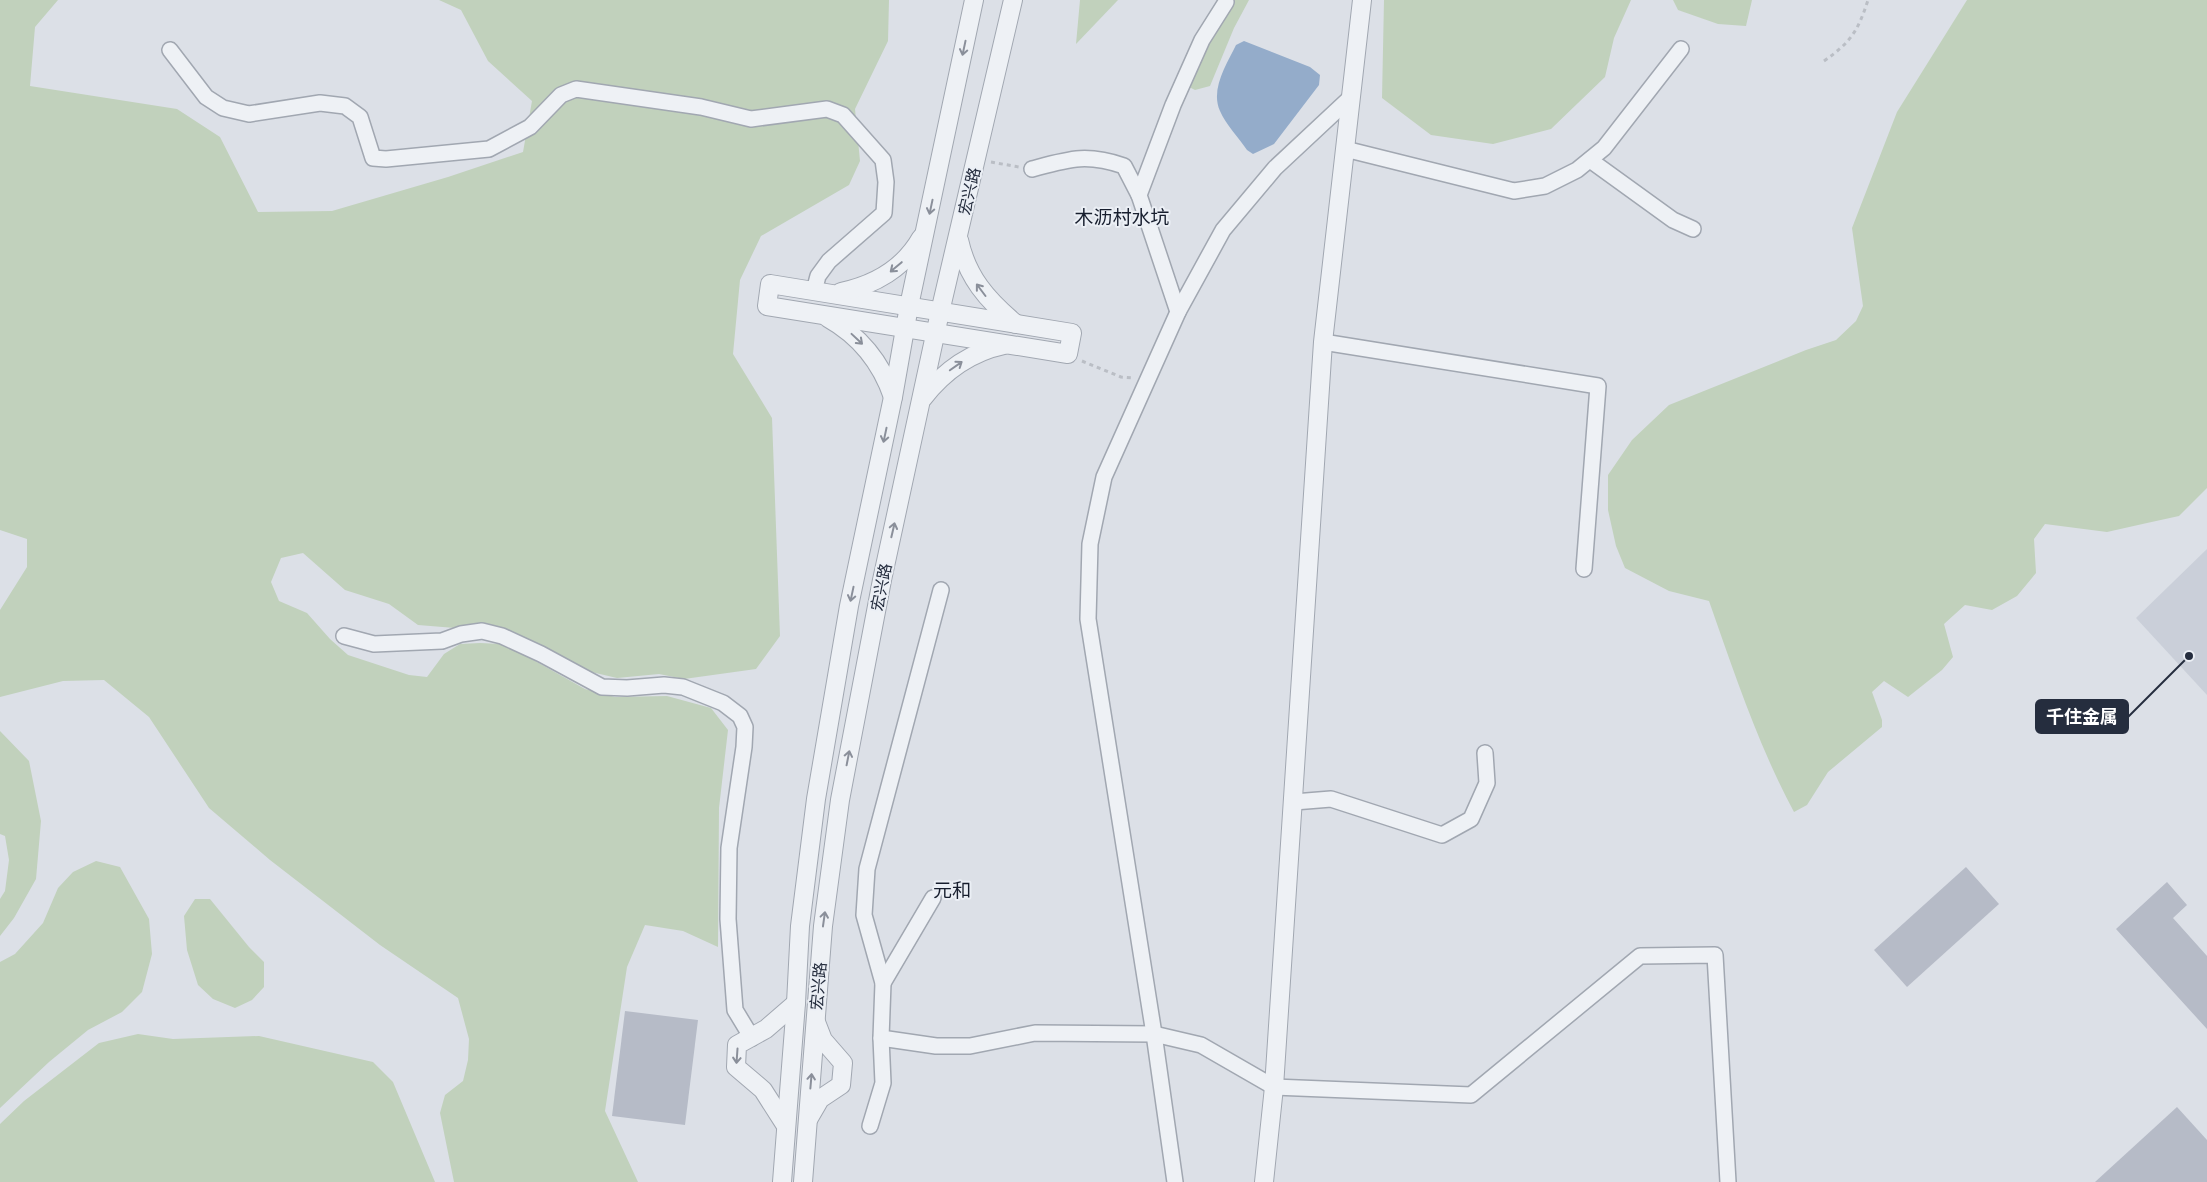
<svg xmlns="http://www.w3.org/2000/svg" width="2207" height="1182" viewBox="0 0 2207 1182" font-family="Rubik,'Noto Sans SC',sans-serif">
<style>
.built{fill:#cacfd9}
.green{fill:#c1d1bc}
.water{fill:#94acca}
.building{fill:#b6bbc7}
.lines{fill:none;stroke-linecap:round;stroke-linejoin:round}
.minor-casing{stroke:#a1a7b1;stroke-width:18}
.tertiary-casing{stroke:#a1a7b1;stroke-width:20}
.path{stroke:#babec5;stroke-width:3;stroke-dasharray:4 4;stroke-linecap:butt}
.minor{stroke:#eef1f5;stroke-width:15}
.tertiary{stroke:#eef1f5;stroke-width:18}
.oneway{stroke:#8a8f9a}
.labels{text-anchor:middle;stroke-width:4;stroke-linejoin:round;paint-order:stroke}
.street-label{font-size:16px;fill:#252d3e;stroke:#ebeff5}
.quarter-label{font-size:19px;fill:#171e2e;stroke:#ebeff5}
.leader{fill:none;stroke:#252d3e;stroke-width:2}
.callout-dot{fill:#252d3e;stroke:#ebeff5;stroke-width:2}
.callout{fill:#252d3e;stroke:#252d3e;stroke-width:2}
.callout-label{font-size:18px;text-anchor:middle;font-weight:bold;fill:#fff}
</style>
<rect width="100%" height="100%" fill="#dce0e7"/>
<polygon class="built" points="2207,549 2207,695 2136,618"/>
<g class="green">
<polygon points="0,0 58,0 35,27 30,86 177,109 220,137 258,212 332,211 448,177 523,152 532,101 488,61 461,10 439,0 889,0 888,41 855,109 860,161 849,185 761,236 740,280 733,354 772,418 780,636 756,669 684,679 659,674 617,678 587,671 503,630 482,623 455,628 418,625 389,604 345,590 303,553 281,558 271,582 279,601 307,613 330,639 348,655 409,675 427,677 444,654 460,644 480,643 501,644 528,657 585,689 615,697 667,696 711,708 728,730 719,808 718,947 683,931 645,925 627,967 605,1111 638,1182 454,1182 440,1113 445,1095 463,1081 468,1060 469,1039 458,998 380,945 270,860 209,808 149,717 104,680 63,681 0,697 0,610 27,567 27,539 0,530"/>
<polygon points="1080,0 1118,0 1076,44"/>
<polygon points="1219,0 1249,0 1234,28 1210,86 1195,90 1177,81"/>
<polygon points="1384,0 1631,0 1614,38 1605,77 1551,129 1493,144 1431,135 1382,98"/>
<polygon points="1673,0 1752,0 1746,26 1718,24 1678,10"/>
<path d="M1967 0H2207V488L2179 516 2147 523 2107 532 2045 524 2034 539 2036 573 2017 596 1992 610 1965 605 1944 624 1953 657 1942 670 1908 697 1884 681 1872 692 1882 720V727L1828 772 1807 805 1794 812C1758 745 1734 672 1709 601L1669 591 1625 568 1616 546 1608 510V475L1632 440 1669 405 1806 350 1836 340 1856 321 1863 306 1852 228 1897 112Z"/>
<polygon points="0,731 29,761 41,821 36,879 14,918 0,936 0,899 5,891 9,860 5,836 0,834"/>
<polygon points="96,861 120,867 149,919 152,954 142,992 122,1012 88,1030 49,1062 0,1108 0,962 15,954 43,923 58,888 73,872"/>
<polygon points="195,899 210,899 249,947 264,962 264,987 252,1000 235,1008 213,999 198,985 187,950 184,916"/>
<polygon points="138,1034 173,1039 259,1036 373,1062 393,1082 435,1182 0,1182 0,1124 24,1101 99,1043"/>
</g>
<path class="water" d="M1244 41 1310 67 1320 75 1319 85 1274 144 1253 154 1247 150C1239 138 1226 125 1220 111 1210 89 1227 64 1236 45Z"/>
<g class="building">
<polygon points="1966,867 1999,904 1907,987 1874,950"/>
<polygon points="2167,882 2187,905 2173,918 2207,956 2207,1029 2116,929"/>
<polygon points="625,1011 698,1020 685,1125 612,1116"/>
<polygon points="2177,1107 2207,1140 2207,1182 2095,1182"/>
</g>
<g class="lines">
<defs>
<g id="minor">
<polyline points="170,50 206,97 223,108 249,114 320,103 345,106 360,117 373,158 386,159 489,149 530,127 561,95 576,89 701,107 751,119 827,109 843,115 883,160 886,182 884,213 829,261 818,276 814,291"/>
<polyline points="1345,149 1514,191 1545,186 1577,170 1604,148 1681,49"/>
<polyline points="1590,160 1673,220 1693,229"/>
<path d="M1032 169C1069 159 1086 153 1124 166L1139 195"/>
<polyline points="1178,312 1139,195 1173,105 1202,40 1226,2"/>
<polyline points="1323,342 1598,386 1584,569"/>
<polyline points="941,590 867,869 864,915 883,983 881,1038 936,1046 970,1046 1035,1033 1154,1034 1201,1045 1274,1087 1471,1095 1640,956 1715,955 1728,1182"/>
<polyline points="344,636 374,644 442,641 461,634 482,631 502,636 541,654 602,687 627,688 664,685 683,687 723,703 740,716 745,727 744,747 729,848 728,919 735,1010 752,1038"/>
<polyline points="1294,802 1331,799 1442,835 1471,819 1487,783 1485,753"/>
<polyline points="883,983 933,898"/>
<polyline points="870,1126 883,1083 881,1038"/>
<polyline points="1175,1182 1154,1034 1088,619 1090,544 1104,477 1178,312 1223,230 1275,168 1350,98"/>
</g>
<g id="tertiary">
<path d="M959 240C967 277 987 300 1016 324"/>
<polygon points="770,284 1072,333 1068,354 767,306"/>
<path d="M841 292C874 285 904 268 921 238"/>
<path d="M828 318C860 336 881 362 893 397"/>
<path d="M923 398C944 371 971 352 1004 345"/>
<polyline points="809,1118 820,1099 841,1085 843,1063 823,1040 816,1022"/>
<polyline points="786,1126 763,1090 736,1067 737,1045 766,1029 796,1003"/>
<polyline points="782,1182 796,1003 800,926 816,799 849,606 893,397 909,306 974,0"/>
<polyline points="803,1182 823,926 840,800 882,580 940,312 1013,0"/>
<polyline points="1264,1182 1274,1087 1323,342 1362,0"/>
</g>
</defs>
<use href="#minor" class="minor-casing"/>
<use href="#tertiary" class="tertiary-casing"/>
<g class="path">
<path d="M1824 61C1851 42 1858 31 1868 0"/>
<polyline points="991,162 1019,167"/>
<polyline points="1082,361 1121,377 1133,378"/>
</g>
<use href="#minor" class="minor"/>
<use href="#tertiary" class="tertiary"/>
</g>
<defs><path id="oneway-shaft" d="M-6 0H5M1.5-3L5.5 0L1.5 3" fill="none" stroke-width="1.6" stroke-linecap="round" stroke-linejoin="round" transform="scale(1.25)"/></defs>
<g class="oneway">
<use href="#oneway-shaft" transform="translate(964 48) rotate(102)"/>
<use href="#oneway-shaft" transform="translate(931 207) rotate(102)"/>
<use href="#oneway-shaft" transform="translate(896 267) rotate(140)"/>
<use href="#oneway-shaft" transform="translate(981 290) rotate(-127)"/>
<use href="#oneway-shaft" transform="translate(857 339) rotate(43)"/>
<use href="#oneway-shaft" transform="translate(956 366) rotate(-35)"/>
<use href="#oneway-shaft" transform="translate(885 435) rotate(102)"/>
<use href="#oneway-shaft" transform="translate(893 530) rotate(-77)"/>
<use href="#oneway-shaft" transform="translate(852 594) rotate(102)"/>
<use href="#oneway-shaft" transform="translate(848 758) rotate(-79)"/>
<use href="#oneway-shaft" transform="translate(824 919) rotate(-82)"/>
<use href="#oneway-shaft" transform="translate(737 1056) rotate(94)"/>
<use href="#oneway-shaft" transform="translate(811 1081) rotate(-85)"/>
</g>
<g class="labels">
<g class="street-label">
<text transform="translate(969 191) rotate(-77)" y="6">宏兴路</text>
<text transform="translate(881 587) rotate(-79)" y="6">宏兴路</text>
<text transform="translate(818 986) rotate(-85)" y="6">宏兴路</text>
</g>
<g class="quarter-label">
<text x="1122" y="224">木沥村水坑</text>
<text x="952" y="897">元和</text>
</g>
</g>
<path class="leader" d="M2189 656L2128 717"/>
<circle class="callout-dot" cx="2189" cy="656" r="5"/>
<rect class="callout" x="2036" y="700" width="92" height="33" rx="5"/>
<g class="callout-label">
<text x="2082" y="723">千住金属</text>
</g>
</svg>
